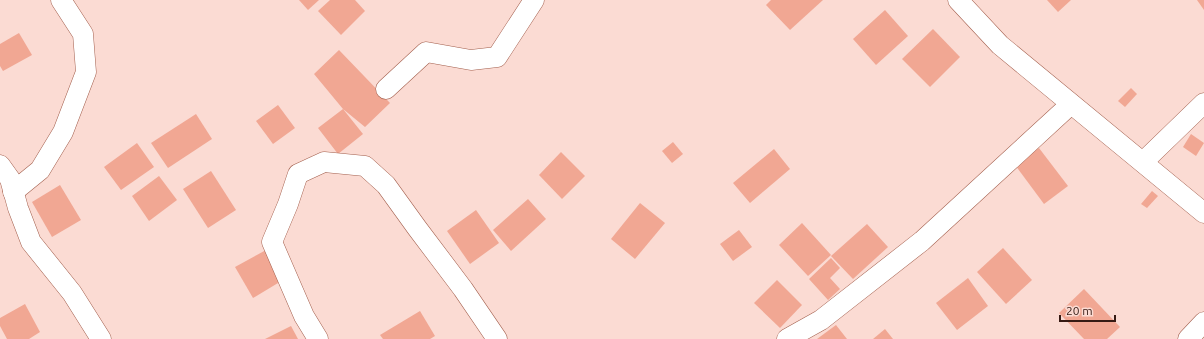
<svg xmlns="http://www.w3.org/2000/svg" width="1204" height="339" viewBox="0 0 1204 339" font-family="Ubuntu,sans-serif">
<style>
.building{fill:#f1a793}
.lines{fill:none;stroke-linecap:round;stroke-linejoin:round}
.minor-casing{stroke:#a35f4d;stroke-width:21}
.minor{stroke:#fff;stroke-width:20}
</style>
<rect width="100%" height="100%" fill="#fbdbd3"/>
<g class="building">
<polygon points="299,0 319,0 308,10"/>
<polygon points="330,0 355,0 365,11 341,35 318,11"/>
<polygon points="771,0 823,0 790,30 766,5"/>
<polygon points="1047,0 1071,0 1058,12"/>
<polygon points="1197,0 1204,0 1204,10"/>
<polygon points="885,10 908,36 876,65 853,39"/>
<polygon points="933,29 960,57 930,87 902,59"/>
<polygon points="19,33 32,55 3,71 0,66 0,44"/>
<polygon points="339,50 390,103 365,127 343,109 363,134 338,154 318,128 343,109 314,74"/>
<polygon points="1131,88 1137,94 1125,107 1118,101"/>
<polygon points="278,105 295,128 273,144 256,121"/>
<polygon points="196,114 212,139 168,168 151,143"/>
<polygon points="1191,134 1204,143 1196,156 1183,147"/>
<polygon points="673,142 683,154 672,163 662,151"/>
<polygon points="137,143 154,167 121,190 104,167"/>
<polygon points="1039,148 1068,186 1044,204 1015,165"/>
<polygon points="774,149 790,169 750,203 733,183"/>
<polygon points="561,152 585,176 562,199 539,175"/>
<polygon points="211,171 236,210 208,228 183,189"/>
<polygon points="159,176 177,200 149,221 132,196"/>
<polygon points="60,185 81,220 52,237 32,202"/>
<polygon points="1152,191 1158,196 1147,208 1141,204"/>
<polygon points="528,199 546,219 511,251 493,230"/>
<polygon points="640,203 665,223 635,259 611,239"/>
<polygon points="476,210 499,243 470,264 447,231"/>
<polygon points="802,223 831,255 808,276 779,245"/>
<polygon points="867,224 888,247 853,279 831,256"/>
<polygon points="739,230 752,247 733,261 720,244"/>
<polygon points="1003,248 1032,280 1006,304 977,272"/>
<polygon points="266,250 283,280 253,298 235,267"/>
<polygon points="831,258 840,268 830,278 840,289 828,300 809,279"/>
<polygon points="968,278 988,306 957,330 936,303"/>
<polygon points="777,280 802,305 780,328 754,303"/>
<polygon points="1084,289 1120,327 1107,339 1084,339 1059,313"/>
<polygon points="25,304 40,332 29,339 7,339 0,326 0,318"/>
<polygon points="420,311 435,336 430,339 383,339 380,335"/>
<polygon points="836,325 847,339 817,339"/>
<polygon points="291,326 298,339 265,339"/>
<polygon points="885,329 893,339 873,339"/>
</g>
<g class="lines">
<defs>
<g id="minor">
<polyline points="958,0 1000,45 1204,213"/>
<polyline points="386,89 426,52 471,60 497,57 534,0"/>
<polyline points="1143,162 1204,103"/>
<polyline points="0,165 10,179 18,208 31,242 72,293 101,339"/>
<polyline points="13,192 40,170 63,132 86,72 83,34 61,0"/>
<polyline points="318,339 304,316 272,242 288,204 298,174 324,162 365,166 386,185 417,228 463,289 497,339"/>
<polyline points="787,339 821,320 922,241 1071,104"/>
<polyline points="1188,339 1204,322"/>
</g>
</defs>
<use href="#minor" class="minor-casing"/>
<use href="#minor" class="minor"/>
</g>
<path d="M1060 315v6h55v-6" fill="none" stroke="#361a13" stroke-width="2"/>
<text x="1066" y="315" font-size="12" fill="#361a13" stroke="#fbdbd3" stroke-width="3" paint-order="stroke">20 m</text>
</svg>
